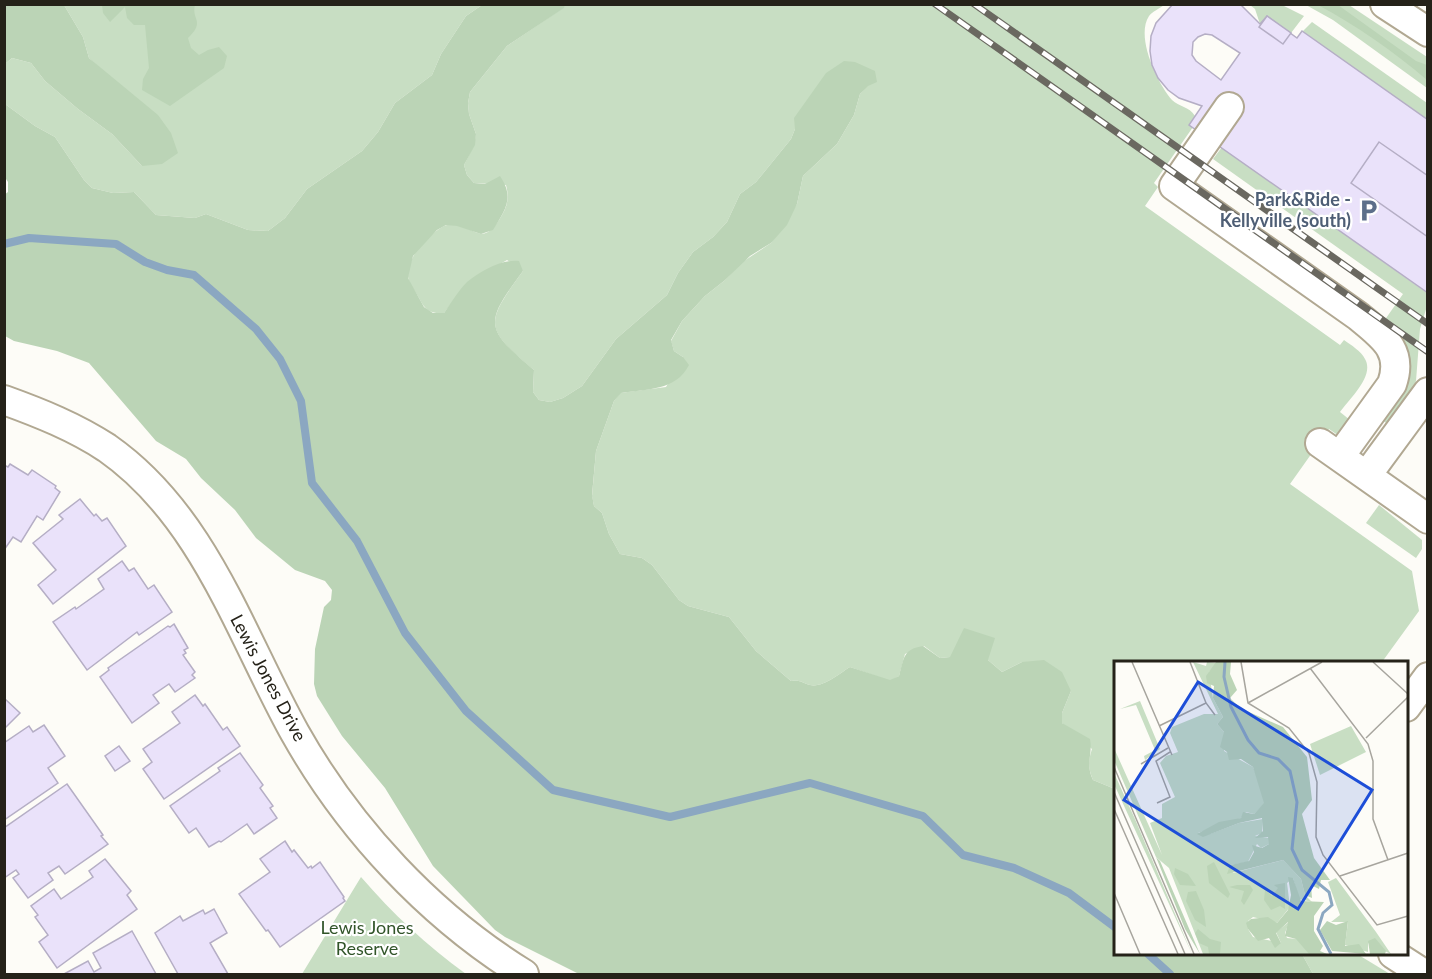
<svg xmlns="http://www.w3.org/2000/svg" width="1432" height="979" viewBox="0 0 1432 979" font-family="Lato,sans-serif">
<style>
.green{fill:#c8dec3}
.forest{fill:#bbd4b6}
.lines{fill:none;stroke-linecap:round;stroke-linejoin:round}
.stream{stroke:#8ba7c1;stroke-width:8}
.building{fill:#eae2fa;stroke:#b5aec5;stroke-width:1.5;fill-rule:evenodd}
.minor-casing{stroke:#b1a892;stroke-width:32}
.minor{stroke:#fff;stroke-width:28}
.rail-casing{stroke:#6a6860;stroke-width:7}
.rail{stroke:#fff;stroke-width:4.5;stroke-dasharray:14;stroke-linecap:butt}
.labels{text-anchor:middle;stroke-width:4.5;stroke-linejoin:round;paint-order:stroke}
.service-label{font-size:18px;font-weight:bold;fill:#4e5e75;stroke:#fff;text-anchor:end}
.street-label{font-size:18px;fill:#252219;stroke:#fff}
.park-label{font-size:18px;fill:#315429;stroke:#fff}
.inset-river{fill:none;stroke:#8ba7c1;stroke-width:3}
.inset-road{fill:none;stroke:#a7a59e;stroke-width:1.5}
.view{fill:#1d4ed8;fill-opacity:0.15;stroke:#1d4ed8;stroke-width:3}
.inset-edge{fill:none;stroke:#252219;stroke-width:3}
</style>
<rect width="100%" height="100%" fill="#fdfcf7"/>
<g class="green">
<polygon points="64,5 482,5 466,16 441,54 432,75 395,103 378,132 362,151 307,189 285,218 268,231 248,230 206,214 195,218 156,215 134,192 113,193 92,188 84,180 55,137 35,126 5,104 5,64 12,58 31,63 45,81 78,109 112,134 142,166 104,72 89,58 83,37"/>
<path d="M565 5H1164C1160 8 1152 12 1149 16 1135 37 1158 84 1172 100 1179 107 1189 106 1195 116L1193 127 1154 183 1158 187 1145 206 1340 345 1344 340C1351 345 1361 351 1365 359 1375 376 1349 399 1340 412L1350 420 1339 436 1329 429 1290 484 1412 571 1419 611 1382 662H1116L1115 789 1093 780C1088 768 1088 761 1092 749L1062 723V713L1071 691 1022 662 1002 672 988 660 950 657 940 658 924 646 905 654 899 676 890 681 850 667C840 673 823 688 810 685 801 683 803 680 791 681L756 651 729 617 688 606 679 600 652 565 642 558 620 554 609 534 602 513 594 506 592 496 596 451 614 401 620 393 666 387 683 357 674 351 671 341 682 321 705 296 724 281 741 263 771 243 797 204 803 176 837 144 854 115 860 94 867 86 875 71 795 129 791 139 756 182 740 194 727 222 713 237 693 252 678 273 667 295 616 339 582 386 563 398 550 402 539 400 533 392 534 370C483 328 485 323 523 271L507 260 466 284 444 313C430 314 425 310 419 298 416 292 409 284 408 277 408 272 411 259 414 255 418 247 439 226 447 225 475 222 481 252 502 215 508 205 509 196 506 185L474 183 467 175 464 165 474 145 476 134 469 114 468 103 470 92 507 46 563 8Z"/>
<polygon points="1250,5 1282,5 1304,16 1291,33 1267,16 1260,24 1255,9"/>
<polygon points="1306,5 1349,5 1427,57 1427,88 1333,20"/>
<polygon points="1312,22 1427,103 1427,120 1302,32"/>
<path d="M1222 147 1427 293V306L1420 329 1416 381 1413 389 1389 425 1382 420C1412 379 1427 360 1384 321L1403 294 1213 159Z"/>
<polygon points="1379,505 1422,540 1422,549 1416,558 1366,523"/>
<path d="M361 877C392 913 427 946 466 974H302Z"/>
<polygon points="1302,954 1357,954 1390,974 1313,974"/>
</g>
<g class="forest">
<polygon points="5,4 64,5 83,37 89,58 158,115 171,133 178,153 162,164 142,166 112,134 78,109 45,81 31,63 12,58 5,64"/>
<path d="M102 5H195C191 20 206 21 188 38L191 48 199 55 208 50 219 47 227 56 224 68 170 106 142 90 143 79 149 68 145 25H134L127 18 125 7 110 22 103 13Z"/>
<path d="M482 5H565L564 8 507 46 470 92 468 103 469 114 476 134 475 145 464 165 467 175 474 183 485 184 500 176C515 198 505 210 493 230L481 234 457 226 446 225 437 230 413 256 408 278 424 307 433 313H444C451 303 458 291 467 282 481 271 502 259 519 261L523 271C485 323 483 327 534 370L533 392 539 400 550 402 563 398 582 386 616 339 667 295 678 273 693 252 713 237 727 222 740 194 756 182 791 139 795 129 794 118 826 73 844 61 855 62 875 71 877 82 868 86 860 94 854 115 837 144 803 176 797 204 787 225 771 243 750 256 724 281 705 296 682 321 671 340 674 351 683 357 689 365C676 391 646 389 621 393L614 401 596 451 592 495 594 506 602 513 609 534 620 554 642 558 652 565 679 600 688 606 729 617 756 651 791 681C803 680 801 683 810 685 823 688 840 673 850 667L890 680 899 676C904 658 903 649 923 646L940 658 950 657 964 628 995 638 988 660 1002 672 1022 662 1044 660 1062 672 1071 691 1062 713V723L1090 739C1093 755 1085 763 1093 780L1115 789 1116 954H1302L1313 974H579L505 937 495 930 433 866 385 788 342 736 317 696 314 684 315 649 324 607 331 600 332 590 325 581 295 570 256 538 235 510 201 478 186 459 156 441 89 363 57 351 14 341 5 336 4 195 8 192V182L4 176 5 104 35 126 55 137 84 180 92 188 113 193 134 192 156 215 195 218 206 214 248 230 268 231 285 218 307 189 362 151 378 132 395 103 432 75 441 54 466 16Z"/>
<path d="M1318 5H1338L1416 61 1427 65V80C1393 51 1357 26 1318 5Z"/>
</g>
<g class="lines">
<g class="stream">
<polyline points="4,244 29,238 116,244 145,262 167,270 194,275 256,329 280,359 301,401 312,483 357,541 405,633 466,711 553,790 670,817 810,783 923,816 963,855 1014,868 1069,893 1116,928"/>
<polyline points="1148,954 1170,974"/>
</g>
</g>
<g class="building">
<path d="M1173 4H1240L1260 24 1267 16 1297 38 1302 31 1428 120V293L1189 125 1202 106 1179 98 1168 90 1158 78 1152 65 1150 51 1151 36 1156 23ZM1205 34 1212 35 1240 53 1221 80 1196 61 1192 55 1193 42 1198 37Z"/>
<polygon points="1267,16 1291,33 1283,44 1259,27"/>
<polygon points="1379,142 1428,176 1428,237 1351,183"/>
<polygon points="10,464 28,475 32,470 56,486 55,488 60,492 43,520 37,516 21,542 13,537 4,550 4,465 8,467"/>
<polygon points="80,499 94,516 96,514 102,521 107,518 126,546 53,604 38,585 56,570 33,543 63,519 59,515"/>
<polygon points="122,561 129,571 134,568 148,589 154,585 172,612 139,635 137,632 87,670 53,622 75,607 76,609 104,589 98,579"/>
<polygon points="174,624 188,648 184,650 186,653 183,655 195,672 192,675 195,678 175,692 169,684 153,695 159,703 132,723 100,677 109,670 108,668 168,626 170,627"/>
<polygon points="195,695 203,706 205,704 223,730 227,727 240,746 164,799 143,769 152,762 143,749 180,723 172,712"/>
<polygon points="4,698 20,713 4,729"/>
<polygon points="44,725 65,756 48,768 58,783 4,820 4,743 29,726 33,732"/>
<polygon points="119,746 130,761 115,771 105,756"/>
<polygon points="240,753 263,785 260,788 273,806 270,808 277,818 254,834 247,824 221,842 219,841 209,847 196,828 189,833 170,806 220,771 218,768"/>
<polygon points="67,784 103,835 101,836 108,844 65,874 59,866 48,873 53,880 28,898 13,878 19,874 16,870 4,878 4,828"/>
<polygon points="285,841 292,852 294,850 308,868 311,866 312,868 320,862 344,897 343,898 345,901 280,947 268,930 266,931 239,894 270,872 260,859"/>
<polygon points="105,859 131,891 127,895 137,909 57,968 39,942 48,935 35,917 38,915 31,906 54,889 61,899 93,877 89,871"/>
<polygon points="214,909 227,933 210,943 228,974 178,974 155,933 180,916 183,921 203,910 205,914"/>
<polygon points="132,931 156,974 64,974 88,961 94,972 101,968 93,953"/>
</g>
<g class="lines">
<defs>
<g id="minor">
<polyline points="1385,4 1428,32"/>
<path d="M1229 107 1174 186 1358 316C1382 336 1404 350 1392 384L1340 456"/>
<path d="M4 400C40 413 75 427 107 448 204 516 240 634 295 733 349 829 430 916 524 974"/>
<polyline points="1320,443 1428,519"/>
<polyline points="1367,475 1428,392"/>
<polyline points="1406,707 1428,677"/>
<polyline points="1393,954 1424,974"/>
</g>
</defs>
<use href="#minor" class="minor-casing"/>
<use href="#minor" class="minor"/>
<defs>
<g id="rail">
<polyline points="935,4 1428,352"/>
<polyline points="974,4 1428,324"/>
</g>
</defs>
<use href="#rail" class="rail-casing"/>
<use href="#rail" class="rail"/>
</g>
<defs>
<symbol id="parking-bare" viewBox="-9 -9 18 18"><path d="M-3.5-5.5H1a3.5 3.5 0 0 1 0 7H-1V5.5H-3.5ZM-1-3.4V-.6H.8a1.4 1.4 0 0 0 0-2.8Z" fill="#5c6f8a" stroke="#fff" stroke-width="2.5" paint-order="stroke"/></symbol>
</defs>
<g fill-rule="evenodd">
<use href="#parking-bare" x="1352" y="194" width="33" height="33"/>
</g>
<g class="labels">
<g class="service-label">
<text x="1351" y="206">Park&amp;Ride -<tspan x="1351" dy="21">Kellyville (south)</tspan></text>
</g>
<g class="street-label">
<text transform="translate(268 678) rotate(62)" y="6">Lewis Jones Drive</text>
</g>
<g class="park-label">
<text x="367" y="934">Lewis Jones<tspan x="367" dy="21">Reserve</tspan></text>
</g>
</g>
<g transform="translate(1114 661)">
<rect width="294" height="294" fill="#fdfcf7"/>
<path d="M79 1 92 5 93 1 104 2 95 11 99 37 109 56 103 63 110 71V90L139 106 151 134 150 143 140 153 132 151 127 157 84 172 96 173 125 162 149 158 148 172 141 175 155 177V183L147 187 143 183 134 201 116 204 119 212 169 199 187 218 191 234 198 241 185 238 179 217 173 222 176 246 163 262 139 256 134 260V268L139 276 167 282 162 271 175 261 171 272 173 277 183 278 196 293H89L55 207 42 196 0 99V87L48 194 36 162 48 157V143L61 136 46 102 52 95 64 91 56 72 58 66 90 53H104ZM26 40 46 88 31 99 30 95 41 89 22 44 6 48ZM237 65 252 91 206 114 196 83ZM0 112 21 158 78 293 0 123ZM222 217 262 271 277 293 254 282V291L231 284 234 261H217L226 254 214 221Z" fill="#c8dec3"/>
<path d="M102 1H117L116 13 123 29 116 37 126 47 169 66 193 96 198 139 188 153 200 197 216 219H207L205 228 197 224 198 237 191 234 187 218 169 199 113 213 116 204 135 200 140 191 138 184 148 187 155 183 154 176 141 177 149 170 148 157 125 162 89 176 83 173 105 161 127 157 129 151 140 153 150 142 139 106 127 98 115 99 113 91 106 86 110 71 103 63 109 56 99 37 100 25 93 22 92 15ZM42 196 46 200 86 293 71 268ZM100 201 116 233 114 237 95 222 93 205ZM61 207 74 213 82 225 66 224 60 213ZM174 216 179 217 187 240 210 241 200 255V270L209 285 206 290 213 293H195L182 278 171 275 174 261 162 272 167 282 161 287 155 277 144 280 134 268 132 262 137 258 154 256 163 262 174 249 177 234ZM171 222V248L166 245 157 249 150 239 151 229 158 235 164 227 160 224ZM123 224H136L139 229 130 244 127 240 130 230 115 226ZM82 230 90 249 92 266 81 259 72 240 74 231ZM213 260 222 264 234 260 231 285 245 283 252 293 218 290 206 269ZM84 268 96 278 107 281 106 293H95L94 286 85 282 81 272ZM261 277 272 290 271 293H256L254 280Z" fill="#bbd4b6"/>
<path class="inset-river" d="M111 1 110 16 117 46 134 79 145 92 164 98 176 110 183 141 178 188 188 209 215 231 218 244 209 252 204 268 217 293"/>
<path class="inset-road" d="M18 1 58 94M76 1 92 42 101 54M127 1 134 42 175 67 195 92 203 121 202 176 209 194 263 264 294 255M259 1 294 33M196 7 254 83 259 100V158L274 199M134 42 208 1M45 65 92 42M252 77 294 36M27 103 54 87M0 106 80 293M0 131 71 293M43 142 56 136 42 100 56 91M0 148 64 293M226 215 294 192M0 232 26 293"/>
<path class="view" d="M84 21 258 129 184 248 10 139Z"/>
<rect width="294" height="294" class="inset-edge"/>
</g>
<rect width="1432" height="979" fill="none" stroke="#252219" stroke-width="12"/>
</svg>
